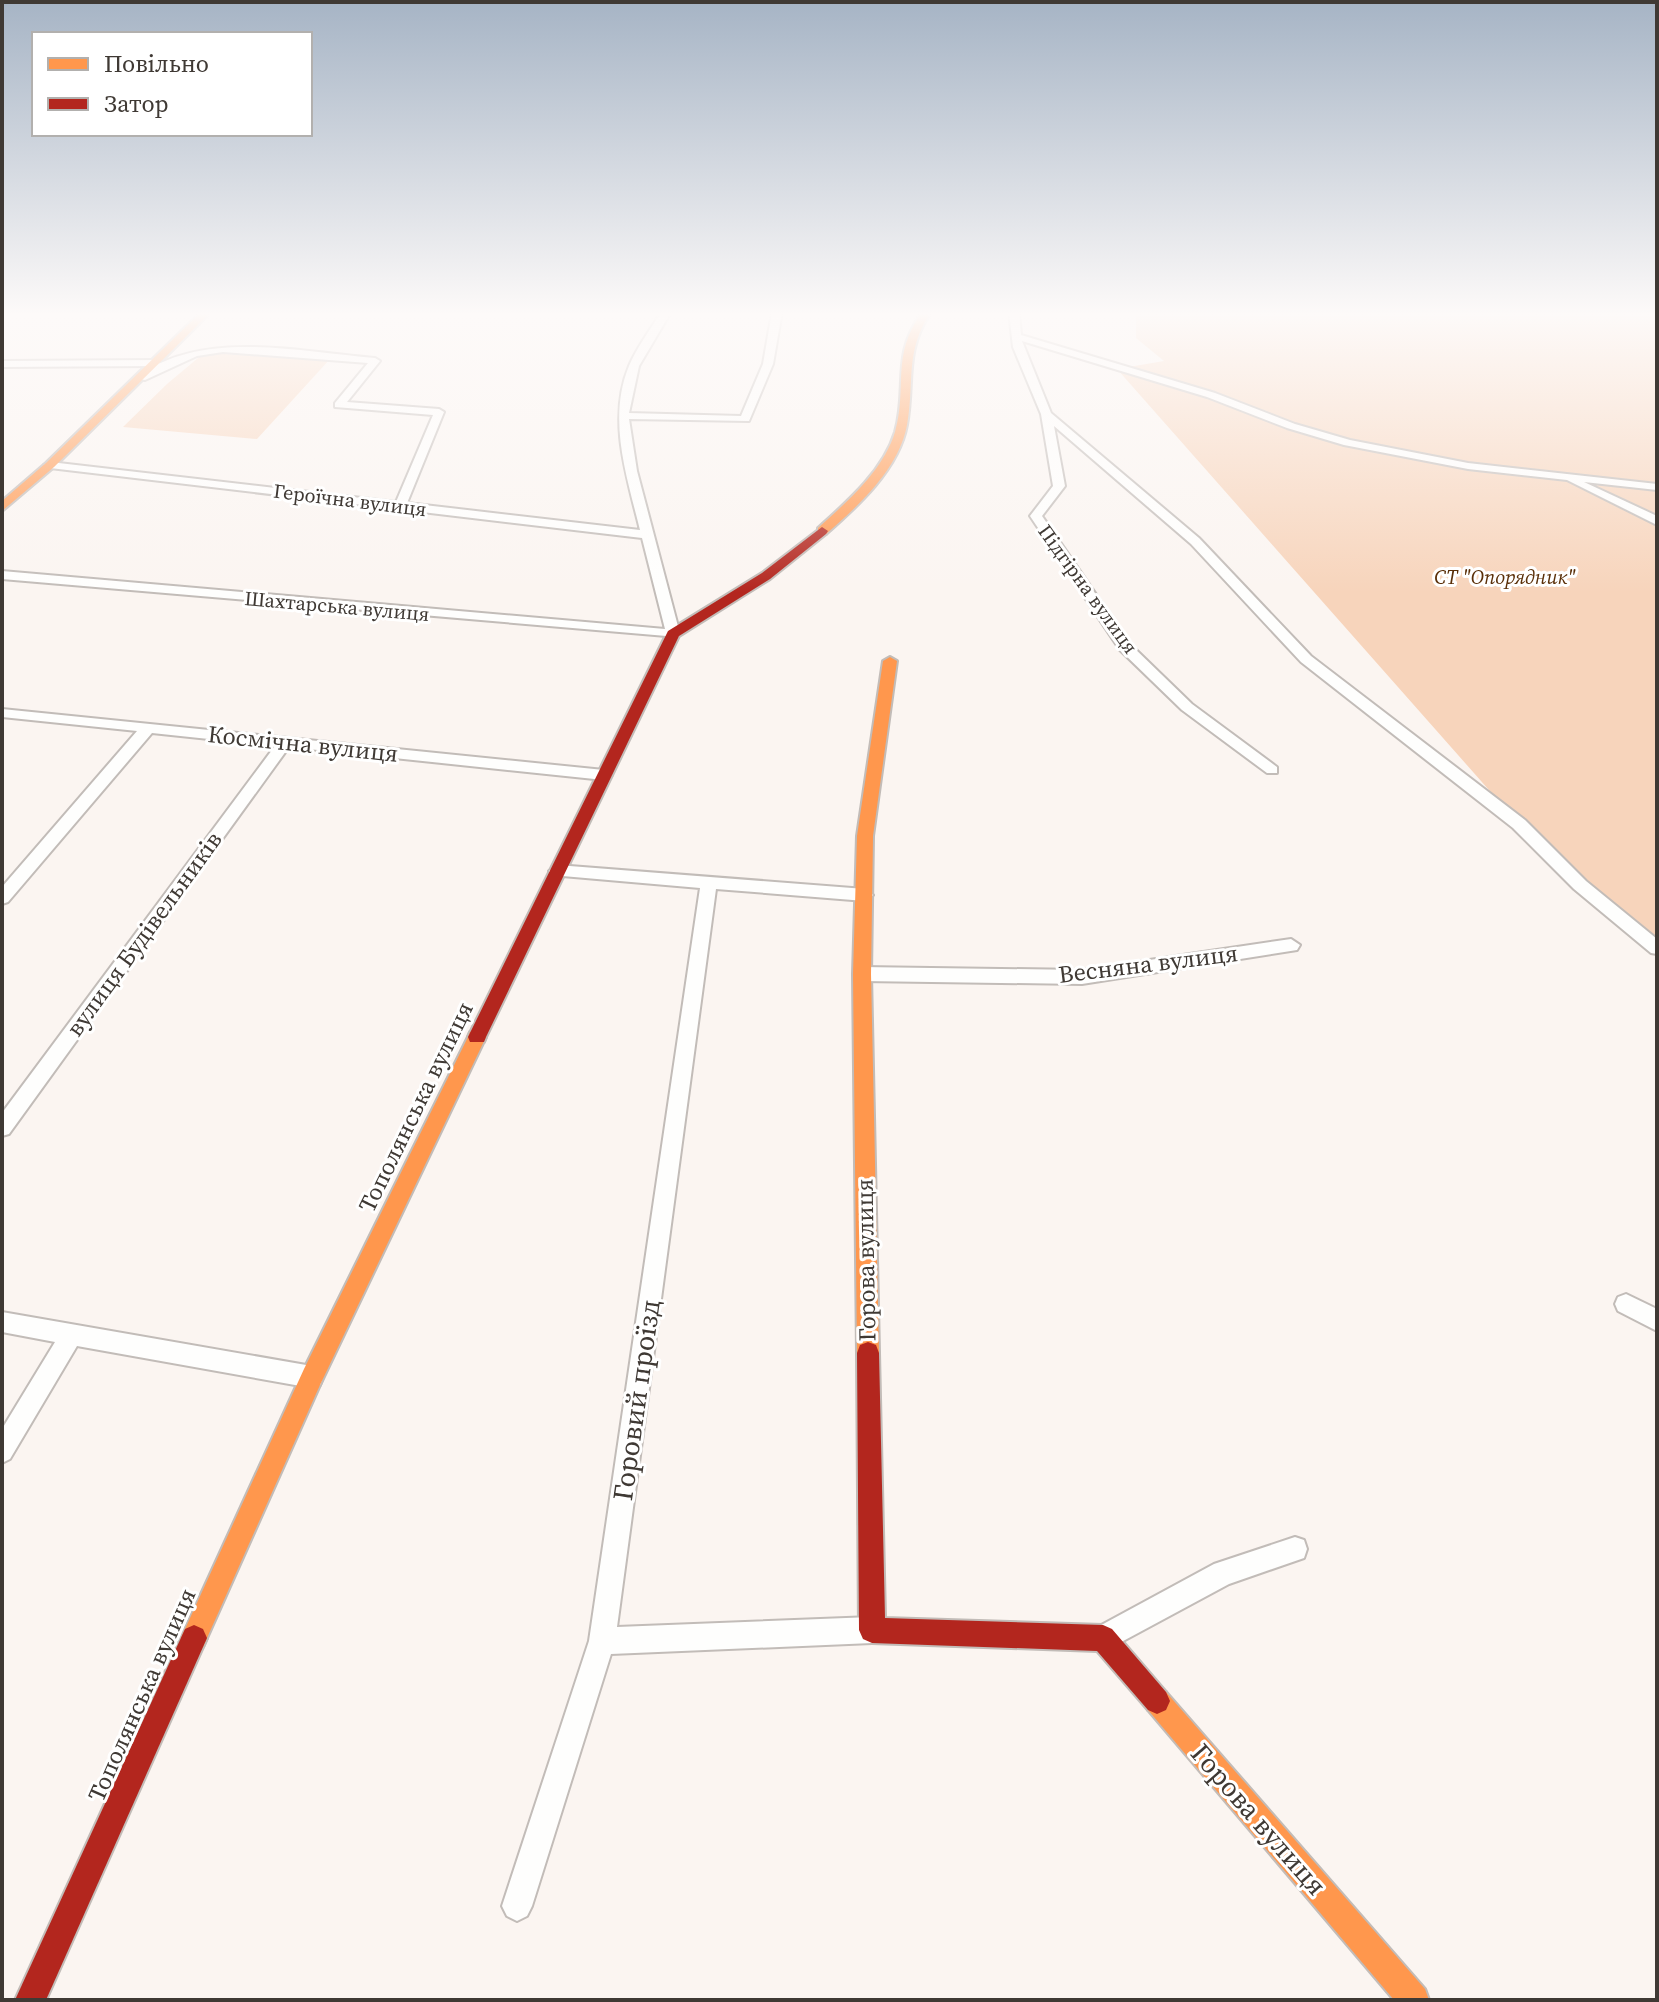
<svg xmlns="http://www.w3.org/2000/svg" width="1659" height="2002" viewBox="0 0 1659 2002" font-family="'Source Serif 4',serif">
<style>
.green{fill:#f7d4bb}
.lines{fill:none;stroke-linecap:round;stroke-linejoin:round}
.street-casing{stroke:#c2bcb8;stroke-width:4}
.slow-casing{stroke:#c2bcb8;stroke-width:4}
.jam-casing{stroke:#c2bcb8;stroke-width:4}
.street{fill:#fefefd;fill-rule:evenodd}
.slow{fill:#ff974d;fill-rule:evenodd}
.jam{fill:#b3261e;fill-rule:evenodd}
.labels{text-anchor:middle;stroke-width:6;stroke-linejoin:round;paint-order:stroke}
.far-street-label{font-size:20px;fill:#3f3934;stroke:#fff}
.far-park-label{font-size:20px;font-style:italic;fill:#5a2f08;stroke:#fff}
.street-label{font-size:24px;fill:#3f3934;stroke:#fff}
.near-street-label{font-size:28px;fill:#3f3934;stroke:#fff}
</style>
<rect width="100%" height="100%" fill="#fbf5f1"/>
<g class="green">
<polygon points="1136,312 1657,312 1657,948 1519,824 1117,369 1164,361 1136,338"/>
<polygon points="204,353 330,359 257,439 123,427 167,384"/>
</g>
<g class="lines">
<defs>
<g id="street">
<path d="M661 312H671L639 366 629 413 741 416 763 364 772 312H782L773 364 749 421 629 419 637 471 680 634 678 637 2 579V571L665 629 642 538 50 468 44 465 50 462 396 502 433 415 335 407V403L368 363 223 352 197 356 145 380 136 378C200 328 299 352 375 358L380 361 347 402 439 409 444 412 407 503 640 530C627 477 607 419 629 366 637 347 651 329 661 312Z"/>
<polygon points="1009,312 1019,312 1021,335 1215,393 1295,424 1350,440 1468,463 1657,484 1657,490 1584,482 1657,516 1657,525 1567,480 1468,469 1344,445 1287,428 1207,397 1022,341 1051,413 1199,538 1311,656 1525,820 1586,881 1657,939 1657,954 1651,953 1574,889 1513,828 1301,662 1191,544 1054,426 1065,486 1042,516 1130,644 1192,704 1277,767 1277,773 1267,773 1182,710 1120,650 1030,516 1053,486 1041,414 1013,347"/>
<polygon points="2,361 155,360 160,363 155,366 2,367"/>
<polygon points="2,709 604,770 612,775 604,780 289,747 9,1134 2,1136 2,1113 275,746 152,733 8,902 2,904 2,887 137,731 2,717"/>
<polygon points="557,865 865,889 873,895 865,901 716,889 617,1627 872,1617 881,1621 885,1630 881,1639 872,1643 611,1654 532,1906 527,1916 517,1921 507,1916 502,1906 589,1641 700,888 551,875 549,871"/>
<polygon points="1291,939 1300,945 1297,950 1082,984 862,981 853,974 862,967 1082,970"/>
<polygon points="1626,1294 1657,1309 1657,1331 1618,1311 1615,1304 1618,1297"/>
<polygon points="2,1312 312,1366 320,1369 323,1377 320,1385 312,1388 77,1346 10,1459 2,1463 2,1429 55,1342 2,1332"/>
<polygon points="1295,1537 1304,1540 1307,1549 1304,1558 1229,1584 1112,1647 1103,1651 1094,1647 1090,1638 1094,1629 1214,1564"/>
</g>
<g id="slow">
<polygon points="201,312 211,312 54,467 2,511 2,501 46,463"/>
<path d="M922 312H931C904 352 915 382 907 425 899 469 858 506 826 534H818V528C847 502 883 471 895 432 908 386 890 357 922 312Z"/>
<polygon points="890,657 897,661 873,836 871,974 879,1353 876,1361 868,1364 860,1361 857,1353 853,974 857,836 883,661"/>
<polygon points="477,1030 484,1032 486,1037 320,1385 203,1647 194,1651 185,1647 181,1638 185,1629 304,1369 468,1037 470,1032"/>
<polygon points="1157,1688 1166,1692 1425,1989 1429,2000 1394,2000 1148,1710 1144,1701 1148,1692"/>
</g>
<g id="jam">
<polygon points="822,527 828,531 826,534 770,579 679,636 486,1037 484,1042 470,1042 468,1037 668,631 762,573"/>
<polygon points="868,1342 876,1345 879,1353 885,1618 1103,1625 1112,1629 1166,1692 1170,1701 1166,1710 1157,1714 1148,1710 1097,1651 872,1643 863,1639 859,1630 857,1353 860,1345"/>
<polygon points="194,1625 203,1629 207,1638 46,2000 15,2000 185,1629"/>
</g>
</defs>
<use href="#street" class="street-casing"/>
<use href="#slow" class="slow-casing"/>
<use href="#jam" class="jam-casing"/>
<use href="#street" class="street"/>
<use href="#slow" class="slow"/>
<use href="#jam" class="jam"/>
</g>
<linearGradient id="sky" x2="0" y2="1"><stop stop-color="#a6b4c5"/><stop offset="0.53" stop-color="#fdfaf9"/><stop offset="1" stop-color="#fdfaf9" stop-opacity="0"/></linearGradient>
<rect width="1659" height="593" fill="url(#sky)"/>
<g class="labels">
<g class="far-street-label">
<text transform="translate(350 500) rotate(7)" y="7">Героїчна вулиця</text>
<text transform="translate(1088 589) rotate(54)" y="7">Підгірна вулиця</text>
<text transform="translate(337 606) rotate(5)" y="7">Шахтарська вулиця</text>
</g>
<g class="far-park-label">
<text x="1505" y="584">СТ "Опорядник"</text>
</g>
<g class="street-label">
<text transform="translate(303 744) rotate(6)" y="8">Космічна вулиця</text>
<text transform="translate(144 934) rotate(-54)" y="8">вулиця Будівельників</text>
<text transform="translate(1148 964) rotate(-7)" y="8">Весняна вулиця</text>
<text transform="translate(416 1107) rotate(-64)" y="8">Тополянська вулиця</text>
<text transform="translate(866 1260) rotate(-91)" y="8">Горова вулиця</text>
<text transform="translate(142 1695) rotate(-66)" y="8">Тополянська вулиця</text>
</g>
<g class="near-street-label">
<text transform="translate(636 1400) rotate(-82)" y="10">Горовий проїзд</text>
<text transform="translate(1259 1819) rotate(49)" y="10">Горова вулиця</text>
</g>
</g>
<rect width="1659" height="2002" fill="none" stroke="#3f3934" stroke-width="8"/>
<rect x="32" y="32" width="280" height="104" fill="#ffffff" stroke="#b2b0ae" stroke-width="2"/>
<rect x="48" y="58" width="40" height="12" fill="#ff974d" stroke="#b2b0ae" stroke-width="2"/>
<text x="104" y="72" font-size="24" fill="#3f3934">Повільно</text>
<rect x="48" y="98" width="40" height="12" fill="#b3261e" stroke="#b2b0ae" stroke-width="2"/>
<text x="104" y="112" font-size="24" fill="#3f3934">Затор</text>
</svg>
